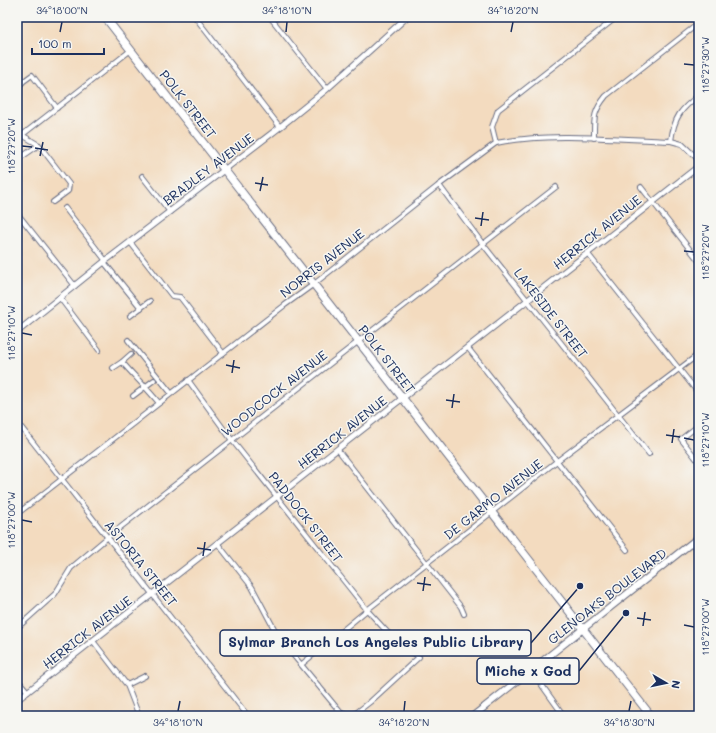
<svg xmlns="http://www.w3.org/2000/svg" width="716" height="733" viewBox="0 0 716 733" font-family="Mali,sans-serif">
<style>
.lines{fill:none;stroke-linecap:round;stroke-linejoin:round}
.minor-casing{stroke:#676b80;stroke-width:6}
.tertiary-casing{stroke:#676b80;stroke-width:7}
.secondary-casing{stroke:#676b80;stroke-width:8}
.primary-casing{stroke:#676b80;stroke-width:9}
.minor{stroke:#fff;stroke-width:4}
.tertiary{stroke:#fff;stroke-width:5}
.secondary{stroke:#fff;stroke-width:6}
.primary{stroke:#fff;stroke-width:7}
.ticks{fill:none;stroke:#1b2f5e;stroke-width:1.5}
.labels{text-anchor:middle;stroke-width:3;stroke-linejoin:round;paint-order:stroke}
.street-label{font-size:13px;fill:#1b2f5e;stroke:#f6f6f2}
.leader{fill:none;stroke:#1b2f5e;stroke-width:1.5}
.callout-dot{fill:#1b2f5e;stroke:#f6f6f2;stroke-width:1.5}
.callout{fill:#f6f6f2;stroke:#1b2f5e;stroke-width:1.5}
.callout-label{font-size:14px;text-anchor:middle;font-weight:bold;fill:#1b2f5e}
.neatline{fill:none;stroke:#1b2f5e;stroke-width:1.5}
.ticks-label{font-size:10px;text-anchor:middle;fill:#1b2f5e}
</style>
<rect width="100%" height="100%" fill="#f6f6f2"/>
<filter id="ink" filterUnits="userSpaceOnUse"><feTurbulence type="fractalNoise" baseFrequency=".025" numOctaves="2"/><feDisplacementMap in="SourceGraphic" scale="8" xChannelSelector="R" yChannelSelector="G"/><feConvolveMatrix kernelMatrix="1 2 1 2 8 2 1 2 1" color-interpolation-filters="sRGB"/></filter>
<filter id="wash" filterUnits="userSpaceOnUse"><feTurbulence type="fractalNoise" baseFrequency=".012" numOctaves="4" result="noise"/><feDisplacementMap in="SourceGraphic" scale="16" xChannelSelector="R" yChannelSelector="G"/><feGaussianBlur stdDeviation="0.9" result="paint"/><feColorMatrix in="noise" values="0 0 0 0 0 0 0 0 0 0 0 0 0 0 0 0 0 1.4 0 .05"/><feComposite in="paint" operator="in"/></filter>
<g filter="url(#wash)">
<rect width="100%" height="100%" fill="#f3dbbf"/>
</g>
<g filter="url(#ink)">
<g class="lines">
<defs>
<g id="minor">
<polyline points="195,17 280,127"/>
<polyline points="270,17 327,89"/>
<polyline points="17,77 22,83"/>
<polyline points="17,86 32,75 57,108"/>
<polyline points="22,135 39,145 69,184 68,191 53,202"/>
<path d="M594 138C594 118 593 112 606 96L699 23"/>
<polyline points="17,139 131,50"/>
<path d="M671 141C674 117 681 109 699 95"/>
<path d="M496 143C552 132 613 139 671 141L682 144 699 160"/>
<polyline points="20,158 39,145"/>
<polyline points="142,176 170,212"/>
<polyline points="439,185 482,243 649,454"/>
<polyline points="641,187 699,261"/>
<polyline points="65,208 106,261"/>
<polyline points="17,213 75,286"/>
<polyline points="130,242 172,296 180,297 223,353"/>
<polyline points="588,254 699,394"/>
<polyline points="104,262 141,308"/>
<polyline points="60,298 99,350"/>
<polyline points="130,316 150,301"/>
<polyline points="128,340 171,393"/>
<polyline points="468,348 627,550"/>
<path d="M131 354 122 362C134 376 147 388 159 403"/>
<polyline points="113,368 122,362"/>
<polyline points="188,380 231,439 367,610 390,635 419,657 370,702 352,716 341,713 279,638 252,587 218,544"/>
<polyline points="133,396 154,380"/>
<polyline points="17,422 248,716"/>
<polyline points="699,425 681,439 699,462"/>
<polyline points="338,450 461,607 464,614"/>
<polyline points="17,514 285,305 314,284 439,185 496,143 492,127 498,110 617,17"/>
<polyline points="17,628 55,594 71,568 108,537 556,187"/>
<polyline points="93,641 127,685 139,716"/>
<polyline points="302,664 367,610 557,461 699,354"/>
<polyline points="531,670 564,716"/>
<polyline points="17,679 28,692"/>
<polyline points="127,685 145,676"/>
</g>
<g id="tertiary">
<polyline points="17,332 104,262 280,127 327,89 407,17"/>
<polyline points="17,700 699,166"/>
</g>
<polyline id="secondary" points="473,716 699,537"/>
<polyline id="primary" points="105,17 651,716"/>
</defs>
<use href="#minor" class="minor-casing"/>
<use href="#tertiary" class="tertiary-casing"/>
<use href="#secondary" class="secondary-casing"/>
<use href="#primary" class="primary-casing"/>
<use href="#minor" class="minor"/>
<use href="#tertiary" class="tertiary"/>
<use href="#secondary" class="secondary"/>
<use href="#primary" class="primary"/>
</g>
</g>
<path class="ticks" d="M60 32 62 22M286 32 287 22M511 32 513 22M684 64 694 65M22 146 32 147M35 148 48 150M40 156 43 142M255 183 268 185M260 191 263 177M475 218 489 220M481 226 483 212M684 251 694 252M22 333 32 335M226 365 240 368M232 373 234 360M446 400 460 402M452 408 454 394M666 435 680 437M684 438 694 440M672 443 674 429M22 520 32 522M197 548 211 550M203 556 205 542M417 583 431 585M423 591 425 577M637 618 651 620M684 625 694 627M643 626 645 612M178 711 180 701M404 711 405 701M629 711 631 701"/>
<g class="labels">
<g class="street-label">
<text transform="translate(188 104) rotate(52)" y="5">POLK STREET</text>
<text transform="translate(208 169) rotate(-37)" y="5">BRADLEY AVENUE</text>
<text transform="translate(597 232) rotate(-39)" y="5">HERRICK AVENUE</text>
<text transform="translate(322 263) rotate(-38)" y="5">NORRIS AVENUE</text>
<text transform="translate(551 313) rotate(52)" y="5">LAKESIDE STREET</text>
<text transform="translate(387 359) rotate(52)" y="5">POLK STREET</text>
<text transform="translate(274 393) rotate(-38)" y="5">WOODCOCK AVENUE</text>
<text transform="translate(342 432) rotate(-38)" y="5">HERRICK AVENUE</text>
<text transform="translate(493 499) rotate(-38)" y="5">DE GARMO AVENUE</text>
<text transform="translate(306 517) rotate(52)" y="5">PADDOCK STREET</text>
<text transform="translate(141 563) rotate(51)" y="5">ASTORIA STREET</text>
<text transform="translate(607 596) rotate(-38)" y="5">GLENOAKS BOULEVARD</text>
<text transform="translate(87 632) rotate(-38)" y="5">HERRICK AVENUE</text>
</g>
</g>
<path class="leader" d="M580 586L531 643M626 613L579 671"/>
<g class="callout-dot">
<circle cx="580" cy="586" r="4"/>
<circle cx="626" cy="613" r="4"/>
</g>
<g class="callout">
<rect x="220" y="630" width="311" height="26" rx="4"/>
<rect x="477" y="658" width="102" height="26" rx="4"/>
</g>
<g class="callout-label">
<text x="376" y="647">Sylmar Branch Los Angeles Public Library</text>
<text x="528" y="676">Miche x God</text>
</g>
<rect width="716" height="733" fill="none" stroke="#f6f6f2" stroke-width="44"/>
<g transform="translate(666 683) rotate(99)" stroke="#f6f6f2" stroke-width="3" paint-order="stroke">
<path d="M0-3L7 15L0 10L-7 15Z" fill="#1b2f5e"/>
<text y="-6" font-size="11" font-weight="bold" text-anchor="middle" fill="#1b2f5e">N</text>
</g>
<path d="M32 48v6h72v-6" fill="none" stroke="#1b2f5e" stroke-width="2"/>
<text x="38" y="48" font-size="12" fill="#1b2f5e" stroke="#f6f6f2" stroke-width="3" paint-order="stroke">100 m</text>
<rect x="22" y="22" width="672" height="689" class="neatline"/>
<g class="ticks-label">
<text x="62" y="14">34°18'00"N</text>
<text x="287" y="14">34°18'10"N</text>
<text x="513" y="14">34°18'20"N</text>
<text transform="translate(705 65) rotate(-90)" y="4">118°27'30"W</text>
<text transform="translate(11 146) rotate(-90)" y="4">118°27'20"W</text>
<text transform="translate(705 252) rotate(-90)" y="4">118°27'20"W</text>
<text transform="translate(11 333) rotate(-90)" y="4">118°27'10"W</text>
<text transform="translate(705 440) rotate(-90)" y="4">118°27'10"W</text>
<text transform="translate(11 520) rotate(-90)" y="4">118°27'00"W</text>
<text transform="translate(705 627) rotate(-90)" y="4">118°27'00"W</text>
<text x="178" y="726">34°18'10"N</text>
<text x="404" y="726">34°18'20"N</text>
<text x="629" y="726">34°18'30"N</text>
</g>
</svg>
